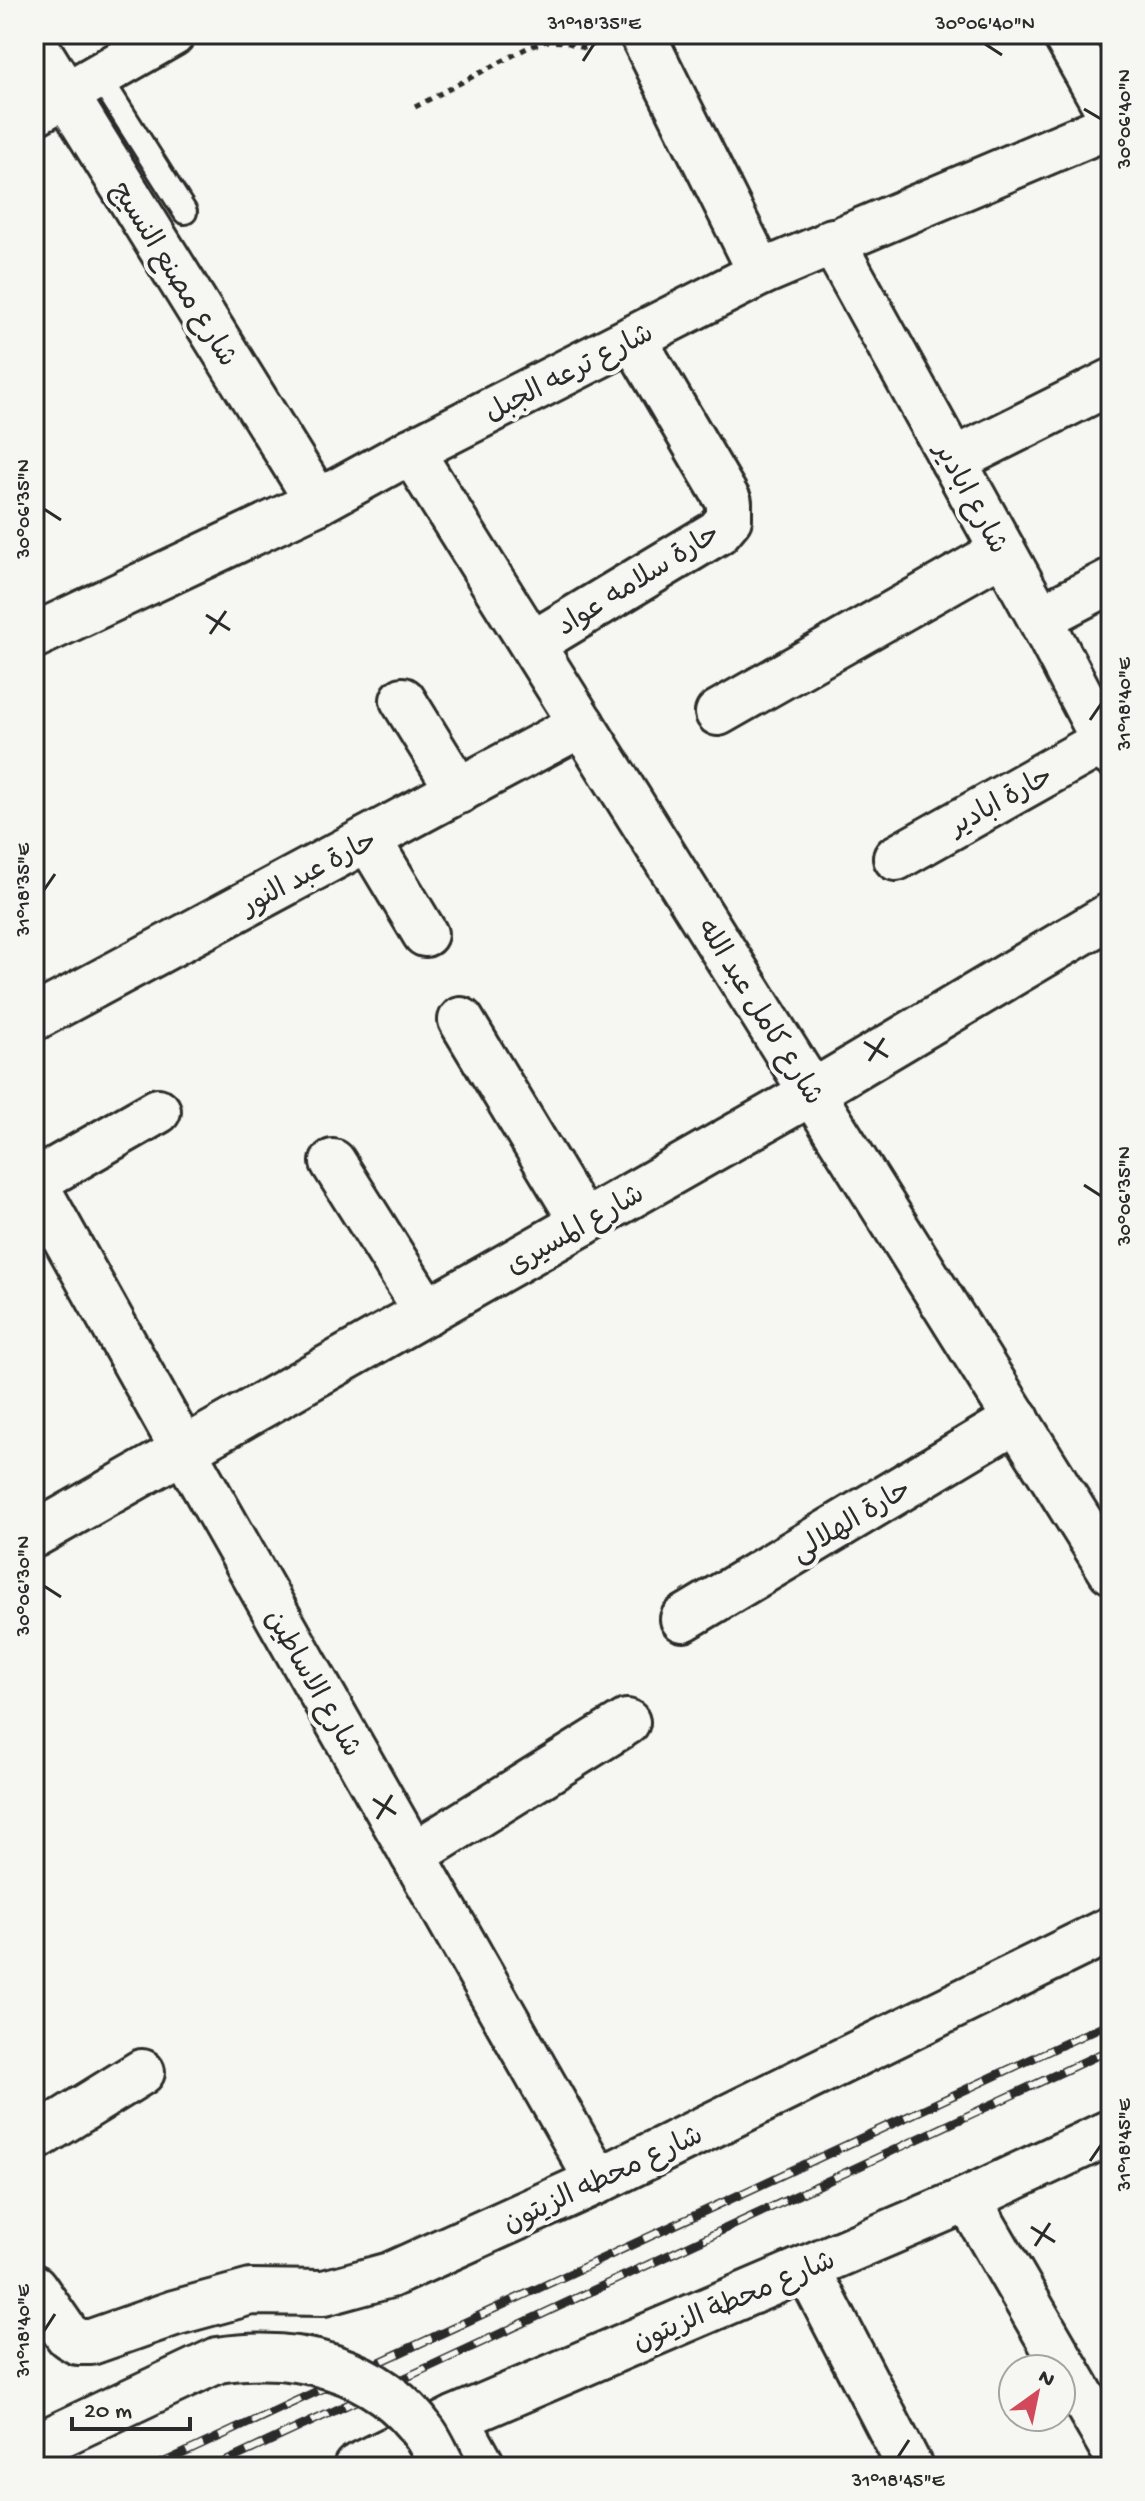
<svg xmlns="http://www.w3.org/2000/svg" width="1145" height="2501" viewBox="0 0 1145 2501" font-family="'Gochi Hand','Playpen Sans Arabic',sans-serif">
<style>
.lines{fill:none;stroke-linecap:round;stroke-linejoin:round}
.lane-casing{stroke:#2b2b2b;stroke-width:28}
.street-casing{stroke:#2b2b2b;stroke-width:50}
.secondary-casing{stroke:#2b2b2b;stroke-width:50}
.path{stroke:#2b2b2b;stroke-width:5;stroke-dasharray:6 6;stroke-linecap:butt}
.lane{stroke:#f6f6f2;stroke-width:22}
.street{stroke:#f6f6f2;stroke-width:44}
.secondary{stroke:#f6f6f2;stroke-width:44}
.rail-casing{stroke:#2b2b2b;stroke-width:9}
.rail{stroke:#f6f6f2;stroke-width:6;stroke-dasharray:18;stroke-linecap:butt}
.secondary-bridge-casing{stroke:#2b2b2b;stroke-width:50;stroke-linecap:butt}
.secondary-bridge{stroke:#f6f6f2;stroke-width:44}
.ticks{fill:none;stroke:#2b2b2b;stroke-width:3}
.labels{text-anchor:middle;stroke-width:8;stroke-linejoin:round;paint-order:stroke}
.street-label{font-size:28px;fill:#2b2b2b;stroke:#f6f6f2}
.neatline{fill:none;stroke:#2b2b2b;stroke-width:3}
.ticks-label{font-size:20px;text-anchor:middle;fill:#2b2b2b}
</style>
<rect width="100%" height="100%" fill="#f6f6f2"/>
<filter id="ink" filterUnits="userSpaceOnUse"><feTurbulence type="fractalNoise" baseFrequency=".0125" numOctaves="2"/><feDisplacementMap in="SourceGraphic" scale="16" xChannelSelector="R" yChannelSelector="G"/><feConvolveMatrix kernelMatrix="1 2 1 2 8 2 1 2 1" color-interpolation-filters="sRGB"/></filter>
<g filter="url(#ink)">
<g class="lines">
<defs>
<polyline id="lane" points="99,76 185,212"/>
<g id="street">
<polyline points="642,34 761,273"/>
<polyline points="1065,34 1111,116"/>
<polyline points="34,43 318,502"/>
<polyline points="34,113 172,34"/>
<polyline points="832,241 1040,618 1111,754"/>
<polyline points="411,451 1111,1571"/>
<polyline points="953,461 1111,382"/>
<polyline points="1040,618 1111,581"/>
<polyline points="532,644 718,532 729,519 729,502 633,338"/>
<polyline points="403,700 459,791"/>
<polyline points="718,713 1003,551"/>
<polyline points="368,839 425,934"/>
<polyline points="896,858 1104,741"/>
<polyline points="34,1018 582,724"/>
<polyline points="461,1020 583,1223"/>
<polyline points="333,1162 427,1312"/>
<polyline points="34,1182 184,1451 598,2181"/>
<polyline points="34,1182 158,1111"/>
<polyline points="34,1535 813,1092 1111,915"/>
<polyline points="683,1619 1017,1419"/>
<polyline points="413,1855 627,1722"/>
<polyline points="34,2139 142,2072"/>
<polyline points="968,2199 1111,2446"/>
<polyline points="807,2268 910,2467"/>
<polyline points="34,2287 68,2336 78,2342 91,2342 174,2313 251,2292 324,2293 390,2275 598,2181 1111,1929"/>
<polyline points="456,2418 483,2467"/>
</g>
<g id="secondary">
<polyline points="34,636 318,502 411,451 761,273 1111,125"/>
<polyline points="356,2467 456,2418 968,2199 1111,2132"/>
</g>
</defs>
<use href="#lane" class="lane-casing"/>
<use href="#street" class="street-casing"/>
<use href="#secondary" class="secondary-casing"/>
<polyline class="path" points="415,107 527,48 546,41 565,42 584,48 605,40"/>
<use href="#lane" class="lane"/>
<use href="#street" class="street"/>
<use href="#secondary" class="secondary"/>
<defs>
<g id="rail">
<polyline points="154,2467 1111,2022"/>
<polyline points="214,2467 1111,2049"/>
</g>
</defs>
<use href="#rail" class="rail-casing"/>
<use href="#rail" class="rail"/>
<defs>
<path id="secondary-bridge" d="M34 2447 218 2360C295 2348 378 2367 425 2434 432 2444 437 2456 443 2467"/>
</defs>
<use href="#secondary-bridge" class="secondary-bridge-casing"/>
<use href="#secondary-bridge" class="secondary-bridge"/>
</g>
</g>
<path class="ticks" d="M985 44 1002 55M583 61 594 44M1084 109 1101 119M44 509 61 520M206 615 230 630M210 634 226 611M1090 720 1101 704M44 890 55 874M864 1042 888 1057M869 1061 884 1038M1084 1185 1101 1196M44 1586 61 1597M373 1799 396 1814M377 1819 392 1795M1090 2161 1101 2145M1031 2227 1055 2242M1035 2246 1050 2223M44 2331 55 2314M898 2457 909 2440"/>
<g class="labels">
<g class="street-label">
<text transform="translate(176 273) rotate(58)" y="10">شارع مصنع النسيج</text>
<text transform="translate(568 371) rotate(-27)" y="10">شارع ترعه الجبل</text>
<text transform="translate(973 497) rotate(61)" y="10">شارع ابادير</text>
<text transform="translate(637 578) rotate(-32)" y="10">حارة سلامه عواد</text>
<text transform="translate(1000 799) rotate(-29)" y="10">حارة ابادير</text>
<text transform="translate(308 871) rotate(-28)" y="10">حارة عبد النور</text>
<text transform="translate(762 1011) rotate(58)" y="10">شارع كامل عبد الله</text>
<text transform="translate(574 1228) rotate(-30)" y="10">شارع المسيرى</text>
<text transform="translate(850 1519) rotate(-31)" y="10">حارة الهلالى</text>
<text transform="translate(315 1682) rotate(60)" y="10">شارع الاساطين</text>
<text transform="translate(602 2177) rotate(-25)" y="10">شارع محطه الزيتون</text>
<text transform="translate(733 2299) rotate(-23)" y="10">شارع محطة الزيتون</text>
</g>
</g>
<rect width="1145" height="2501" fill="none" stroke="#f6f6f2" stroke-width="88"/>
<g transform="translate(1037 2393) rotate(33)"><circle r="38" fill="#f6f6f2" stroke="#a5a5a2" stroke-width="2"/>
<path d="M0-6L14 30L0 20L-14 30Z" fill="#d1495b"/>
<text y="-12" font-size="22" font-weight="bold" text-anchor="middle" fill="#2b2b2b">N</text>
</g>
<path d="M72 2417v12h118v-12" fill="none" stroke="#2b2b2b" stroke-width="4"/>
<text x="84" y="2417" font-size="24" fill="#2b2b2b" stroke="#f6f6f2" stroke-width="6" paint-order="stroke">20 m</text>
<rect x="44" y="44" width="1057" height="2413" class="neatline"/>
<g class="ticks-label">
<text x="594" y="29">31°18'35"E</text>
<text x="985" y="29">30°06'40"N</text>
<text transform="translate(1123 119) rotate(-90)" y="7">30°06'40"N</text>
<text transform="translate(22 509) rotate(-90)" y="7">30°06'35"N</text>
<text transform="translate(1123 704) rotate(-90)" y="7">31°18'40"E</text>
<text transform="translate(22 890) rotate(-90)" y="7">31°18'35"E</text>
<text transform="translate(1123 1196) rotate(-90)" y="7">30°06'35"N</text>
<text transform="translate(22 1586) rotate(-90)" y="7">30°06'30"N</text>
<text transform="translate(1123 2145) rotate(-90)" y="7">31°18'45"E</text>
<text transform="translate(22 2331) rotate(-90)" y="7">31°18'40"E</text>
<text x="898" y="2486">31°18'45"E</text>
</g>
</svg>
